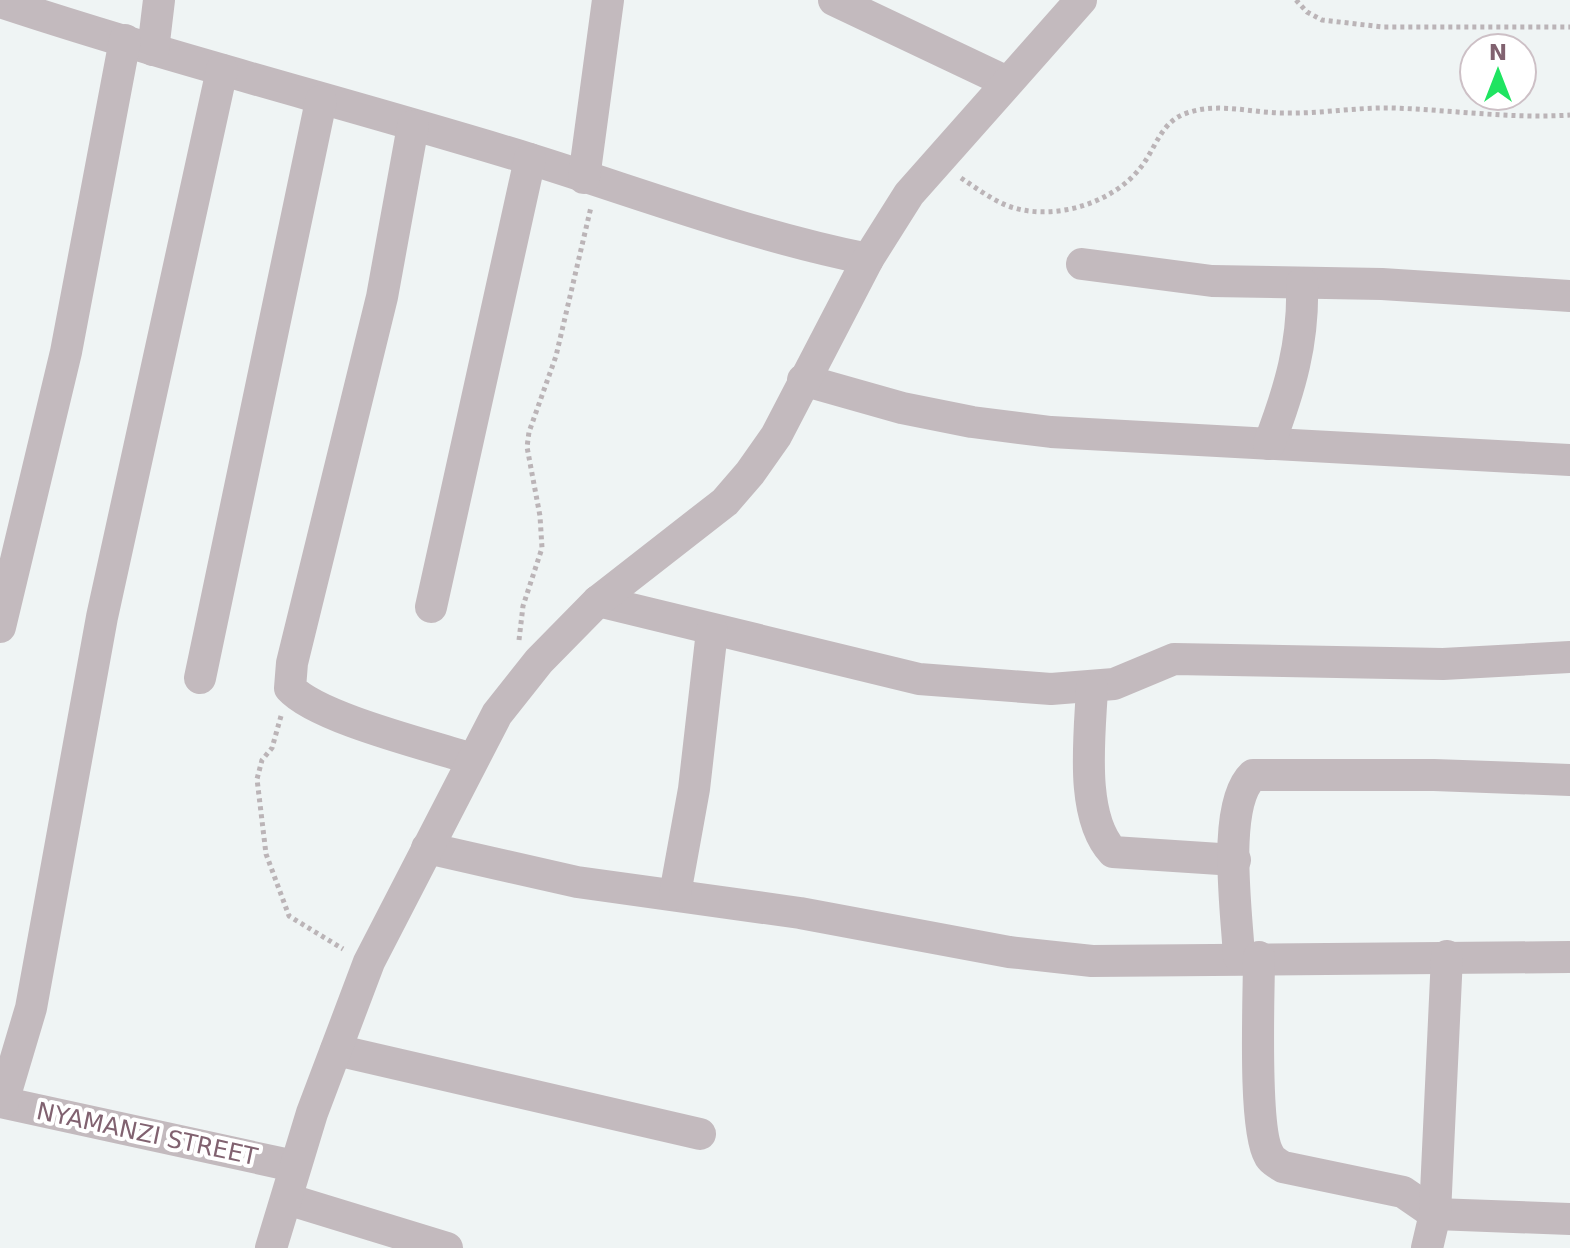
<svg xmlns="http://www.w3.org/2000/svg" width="1570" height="1248" viewBox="0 0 1570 1248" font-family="'DejaVu Sans',sans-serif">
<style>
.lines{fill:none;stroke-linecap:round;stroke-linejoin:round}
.path{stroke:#bbb4b7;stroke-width:5;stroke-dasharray:4 4;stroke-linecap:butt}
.minor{stroke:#c3babe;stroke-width:32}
.labels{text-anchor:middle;stroke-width:8;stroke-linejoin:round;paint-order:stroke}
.street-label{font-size:24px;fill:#816270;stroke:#fff}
</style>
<rect width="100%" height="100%" fill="#eff4f4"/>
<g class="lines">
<g class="path">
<polyline points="1296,0 1307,12 1322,20 1383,27 1570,27"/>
<path d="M961 178C976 188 991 199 1008 206 1052 222 1113 204 1141 167 1156 148 1161 121 1187 113 1218 102 1251 113 1284 113 1320 114 1357 107 1393 108 1453 110 1511 119 1570 115"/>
<polyline points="519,640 523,606 542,548 540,516 527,447 529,432 556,356 591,207"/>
<polyline points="281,716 272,748 262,760 257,779 266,854 289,916 343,949"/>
</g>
<g class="minor">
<polyline points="834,0 1007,82"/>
<path d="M0 2C175 60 354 105 530 159 642 194 753 236 868 259"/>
<polyline points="153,50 159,0"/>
<path d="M413 126 382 297 292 663 290 688C317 718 429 745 472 759"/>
<polyline points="584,178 608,0"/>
<polyline points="1082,264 1212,281 1382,284 1570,296"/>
<polyline points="803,380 902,408 972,422 1051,432 1570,460"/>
<path d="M1269 444C1290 389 1304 342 1302 283"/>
<polyline points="598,601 919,679 1051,689 1114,684 1174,659 1443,664 1570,657"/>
<polyline points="431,607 530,159"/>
<polyline points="0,627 66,352 125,40"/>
<polyline points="200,678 321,101"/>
<path d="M1092 688C1090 734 1079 816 1113 852L1235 860"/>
<polyline points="427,848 577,882 800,913 1009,952 1092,961 1570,957"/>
<polyline points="675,894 694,789 712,631"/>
<path d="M1239 957C1237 913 1221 805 1253 775H1434L1570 780"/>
<path d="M1259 957C1259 995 1253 1129 1269 1155 1271 1160 1278 1164 1283 1167L1403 1192 1435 1214 1570 1219"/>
<polyline points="336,1050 700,1134"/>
<polyline points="0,1102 294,1166"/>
<polyline points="3,1102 31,1008 102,617 222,70"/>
<polyline points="287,1199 447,1248"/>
<polyline points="271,1248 312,1113 369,962 497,714 539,661 598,601 725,502 750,473 776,436 868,259 909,194 1081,0"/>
<polyline points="1427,1248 1435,1214 1447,956"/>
</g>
</g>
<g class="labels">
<g class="street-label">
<text transform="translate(147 1134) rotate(12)" y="8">NYAMANZI STREET</text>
</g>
</g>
<g transform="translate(1498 72)"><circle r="38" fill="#ffffff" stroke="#cdc0c6" stroke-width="2"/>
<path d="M0-6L14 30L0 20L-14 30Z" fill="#1fe461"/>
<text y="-12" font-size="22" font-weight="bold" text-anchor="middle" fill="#816270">N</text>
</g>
</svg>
